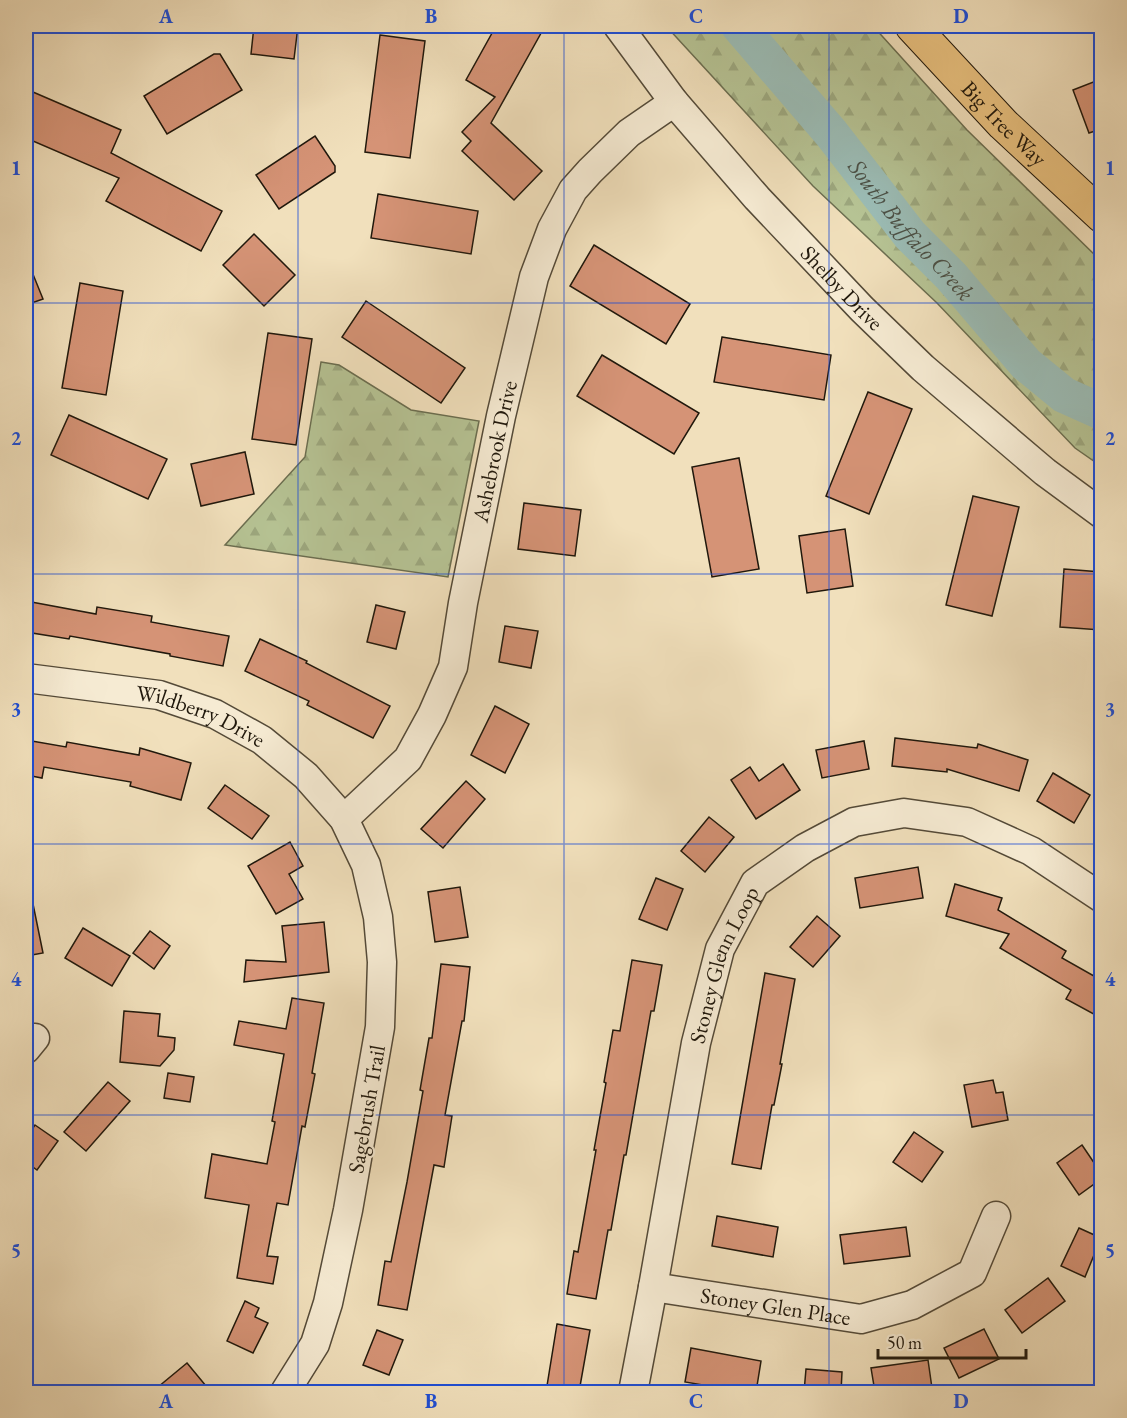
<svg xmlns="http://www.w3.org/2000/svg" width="1127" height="1418" viewBox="0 0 1127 1418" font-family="'EB Garamond',serif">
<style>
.forest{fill:url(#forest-firs);stroke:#6b6e50;stroke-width:1.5}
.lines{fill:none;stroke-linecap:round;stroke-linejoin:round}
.river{stroke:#9bbcb5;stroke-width:36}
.building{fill:#d59376;stroke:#20180c;stroke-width:1.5}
.minor-casing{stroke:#544a38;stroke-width:31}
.major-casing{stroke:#20180c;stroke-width:35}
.minor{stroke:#f6ebd3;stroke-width:28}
.major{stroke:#e8c07e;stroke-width:33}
.grid{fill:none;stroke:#1d4ed8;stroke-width:1.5;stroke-opacity:0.55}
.labels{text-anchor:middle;stroke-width:4.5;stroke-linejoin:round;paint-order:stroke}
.street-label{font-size:22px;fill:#20180c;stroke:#f6ebd3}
.water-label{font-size:24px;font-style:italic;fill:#4b5147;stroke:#f6ebd3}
.neatline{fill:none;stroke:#1d4ed8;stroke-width:2}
.grid-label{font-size:20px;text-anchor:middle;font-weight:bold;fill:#1d4ed8}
</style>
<defs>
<pattern id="forest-firs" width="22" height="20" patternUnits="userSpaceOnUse" patternTransform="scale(1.5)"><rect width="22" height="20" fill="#b6c394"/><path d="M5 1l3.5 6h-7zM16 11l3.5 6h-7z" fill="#9ca77e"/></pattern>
</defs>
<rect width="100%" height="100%" fill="#f1e0bc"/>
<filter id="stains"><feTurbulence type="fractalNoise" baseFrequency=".00333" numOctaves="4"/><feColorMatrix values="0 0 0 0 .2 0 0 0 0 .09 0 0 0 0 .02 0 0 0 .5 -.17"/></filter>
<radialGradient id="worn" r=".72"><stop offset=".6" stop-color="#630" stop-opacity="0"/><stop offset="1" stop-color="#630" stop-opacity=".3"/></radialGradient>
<g class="forest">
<polygon points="666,26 873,26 967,130 1101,261 1101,466 1075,448 937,303 813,186"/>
<polygon points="321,362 339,365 411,410 479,421 448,577 225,545 305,457"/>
</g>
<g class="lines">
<path class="river" id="s1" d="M739 26 831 133 910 235 951 276 1026 364 1064 395 1102 412"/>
</g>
<g class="building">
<polygon points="254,26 298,26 294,59 251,54"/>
<polygon points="496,26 545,26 491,123 542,171 514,200 462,151 471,141 462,132 495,97 466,80"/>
<polygon points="380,35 425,41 410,158 365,152"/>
<polygon points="214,54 220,54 242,90 167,134 144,96"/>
<polygon points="1101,79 1101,129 1089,133 1073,90"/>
<polygon points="26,89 121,130 111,153 222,211 201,251 106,201 119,178 26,138"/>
<polygon points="315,136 335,166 335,172 279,209 256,175"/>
<polygon points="378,194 478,211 471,254 371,238"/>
<polygon points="254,234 295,275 264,306 223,265"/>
<polygon points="594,245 690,304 666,344 570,286"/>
<polygon points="26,257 43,299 26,305"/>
<polygon points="80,283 123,291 106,395 62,388"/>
<polygon points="366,301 465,368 441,403 342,337"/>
<polygon points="268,333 312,339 296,445 252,439"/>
<polygon points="722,337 831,355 824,400 714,382"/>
<polygon points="602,355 699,413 674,454 577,396"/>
<polygon points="868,392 912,409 869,514 826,496"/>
<polygon points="69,415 167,459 148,499 51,455"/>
<polygon points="245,452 254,494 201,506 191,464"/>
<polygon points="739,458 759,569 712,577 692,467"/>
<polygon points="973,496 1019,507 992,616 946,605"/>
<polygon points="524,503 581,510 575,556 518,549"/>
<polygon points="845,529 853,586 807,593 799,536"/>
<polygon points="1064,569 1101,572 1101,630 1060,627"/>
<polygon points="26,601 96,614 97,607 152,616 151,622 229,636 223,666 170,656 170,654 70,636 69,639 26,632"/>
<polygon points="376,605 405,612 396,649 367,642"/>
<polygon points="505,626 538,631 531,668 499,662"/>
<polygon points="260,639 307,661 306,663 390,706 373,738 307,705 309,701 245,671"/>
<polygon points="495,706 529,724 505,773 471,755"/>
<polygon points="895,738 977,748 978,744 1028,760 1019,791 947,769 947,772 892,766"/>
<polygon points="26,740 66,747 67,742 139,755 140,748 191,763 181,800 130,786 131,782 44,767 42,778 26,775"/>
<polygon points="864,741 869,769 822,778 816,750"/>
<polygon points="783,764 800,790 756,819 731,780 750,767 759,781"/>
<polygon points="1053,773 1090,795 1074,823 1037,801"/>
<polygon points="466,781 485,799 443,848 421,829"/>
<polygon points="225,785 269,816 252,839 208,808"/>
<polygon points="709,817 734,837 705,872 681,851"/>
<polygon points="290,842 303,866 289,874 303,899 276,914 248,866"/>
<polygon points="918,867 923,898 860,908 855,878"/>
<polygon points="656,878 683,889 667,930 639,919"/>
<polygon points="955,884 1002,898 998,910 1066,951 1062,958 1101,980 1101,1018 1066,999 1071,990 1000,948 1009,934 946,916"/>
<polygon points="460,887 468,937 435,942 428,892"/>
<polygon points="33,904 43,953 26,956 26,905"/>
<polygon points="817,916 840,936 813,967 790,947"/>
<polygon points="324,922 329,972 244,982 246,960 286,962 282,926"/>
<polygon points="83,928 130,956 112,986 65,958"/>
<polygon points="150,931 170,946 154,969 133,953"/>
<polygon points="632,960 662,965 654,1011 651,1011 626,1155 624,1155 611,1230 608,1230 596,1299 567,1294 574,1251 578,1252 596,1150 594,1150 606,1083 604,1082 613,1030 620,1031"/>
<polygon points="441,964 470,967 464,1021 462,1021 445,1115 452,1116 444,1167 434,1165 407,1310 378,1305 385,1261 391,1262 407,1182 423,1091 420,1090 429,1038 432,1038"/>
<polygon points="765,973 795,979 780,1064 782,1064 774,1105 772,1105 761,1169 732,1164"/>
<polygon points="292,998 324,1003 312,1073 315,1074 305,1127 302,1126 288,1205 277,1203 267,1256 278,1257 273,1284 237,1278 249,1205 205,1198 212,1154 267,1164 275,1122 272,1121 284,1054 234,1045 239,1021 286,1029"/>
<polygon points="124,1011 160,1014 158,1036 175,1038 174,1050 160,1066 120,1062"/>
<polygon points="168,1073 194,1077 190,1102 164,1098"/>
<polygon points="993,1080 996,1093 1003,1092 1008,1120 972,1127 964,1085"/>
<polygon points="108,1082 130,1101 86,1151 64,1132"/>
<polygon points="35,1125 58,1141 37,1170 26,1162 26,1138"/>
<polygon points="914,1132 943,1152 922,1182 893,1162"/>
<polygon points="1082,1145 1101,1173 1101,1179 1079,1195 1057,1163"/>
<polygon points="717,1216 778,1227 773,1257 712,1246"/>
<polygon points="906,1227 910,1256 844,1264 840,1235"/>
<polygon points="1079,1228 1101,1238 1085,1277 1061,1266"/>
<polygon points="1048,1278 1065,1301 1022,1333 1005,1310"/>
<polygon points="245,1301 259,1308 255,1317 268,1323 253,1353 227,1341"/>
<polygon points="557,1324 590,1330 579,1392 546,1392"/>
<polygon points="984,1329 999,1359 959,1378 944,1348"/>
<polygon points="377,1330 403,1340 389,1375 363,1365"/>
<polygon points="691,1348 761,1361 756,1392 744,1392 685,1382"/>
<polygon points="928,1360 932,1388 905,1392 875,1392 871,1368"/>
<polygon points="187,1363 211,1392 152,1392"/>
<polygon points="806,1369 842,1372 841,1392 804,1392"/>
</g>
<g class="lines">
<defs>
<g id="minor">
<path id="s2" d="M618 26 674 102 757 198 862 309 923 368 1045 472 1102 514"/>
<path id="s3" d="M26 678 159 695 215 714 262 740 306 776 344 819 366 865 378 917 382 962 380 1027 348 1210 328 1303 315 1344 285 1392"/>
<path id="s4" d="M344 819 408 759 432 715 453 667 463 603 501 416 534 277 552 229 573 190 590 171 629 133 674 102"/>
<polyline points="26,1049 35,1038"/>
<path id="s5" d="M653 1287 861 1319 912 1305 972 1273 996 1216"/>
<path id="s6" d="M633 1392 653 1287 696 1043 720 949 755 883 805 848 854 822 904 813 967 822 1031 851 1102 898"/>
</g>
<g id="major">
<path id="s7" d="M912 26 1003 124 1102 216"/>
</g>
</defs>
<use href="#minor" class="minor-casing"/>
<use href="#major" class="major-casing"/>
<use href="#minor" class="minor"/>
<use href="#major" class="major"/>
</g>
<path class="grid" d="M298 26V1392M564 26V1392M829 26V1392M26 303H1102M26 574H1102M26 844H1102M26 1115H1102"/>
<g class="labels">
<g class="street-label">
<text dy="8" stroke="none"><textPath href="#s7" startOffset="134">Big Tree Way</textPath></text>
<text dy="8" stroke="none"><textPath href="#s2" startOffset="345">Shelby Drive</textPath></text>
<text dy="8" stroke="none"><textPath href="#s4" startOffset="410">Ashebrook Drive</textPath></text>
<text dy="8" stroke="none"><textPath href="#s3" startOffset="180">Wildberry Drive</textPath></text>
<text dy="8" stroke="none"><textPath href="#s6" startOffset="438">Stoney Glenn Loop</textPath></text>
<text transform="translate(366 1109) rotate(-80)" y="8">Sagebrush Trail</text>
<text dy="8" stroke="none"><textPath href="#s5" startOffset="124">Stoney Glen Place</textPath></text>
</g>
<g class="water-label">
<text dy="8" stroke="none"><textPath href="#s1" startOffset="267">South Buffalo Creek</textPath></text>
</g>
</g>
<rect width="1127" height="1418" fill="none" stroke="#f1e0bc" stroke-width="66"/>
<path d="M878 1349v9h148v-9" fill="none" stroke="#20180c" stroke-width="3"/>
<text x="887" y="1349" font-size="18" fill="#20180c" stroke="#f6ebd3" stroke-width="4.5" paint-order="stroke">50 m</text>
<rect x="33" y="33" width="1061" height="1352" class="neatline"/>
<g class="grid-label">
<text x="166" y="23">A</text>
<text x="431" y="23">B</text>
<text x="696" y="23">C</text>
<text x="961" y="23">D</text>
<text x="16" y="175">1</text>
<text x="1110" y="175">1</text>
<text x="16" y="445">2</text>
<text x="1110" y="445">2</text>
<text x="16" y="716">3</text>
<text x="1110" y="716">3</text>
<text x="16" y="986">4</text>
<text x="1110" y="986">4</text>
<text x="16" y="1257">5</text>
<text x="1110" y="1257">5</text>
<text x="166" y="1408">A</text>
<text x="431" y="1408">B</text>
<text x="696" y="1408">C</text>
<text x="961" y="1408">D</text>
</g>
<rect width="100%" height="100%" filter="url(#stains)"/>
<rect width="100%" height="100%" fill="url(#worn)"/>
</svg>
